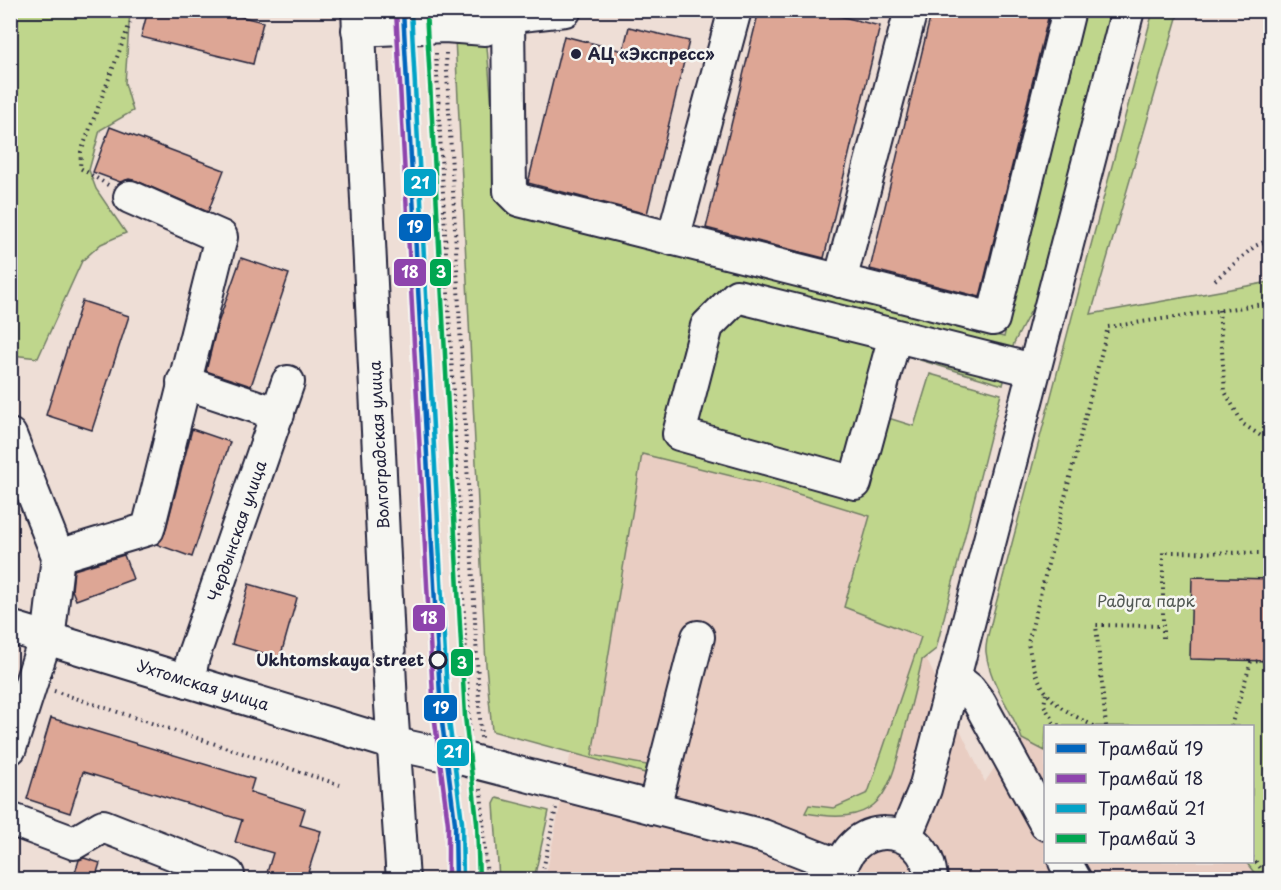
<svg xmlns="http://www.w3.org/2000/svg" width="1281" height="890" viewBox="0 0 1281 890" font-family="'Playpen Sans',sans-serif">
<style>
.built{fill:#e9cdc2}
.green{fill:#bfd68c;stroke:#707c64;stroke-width:1.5}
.building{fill:#dda695;stroke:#22223b;stroke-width:1.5}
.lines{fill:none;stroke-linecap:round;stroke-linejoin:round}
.minor-casing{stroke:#22223b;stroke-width:36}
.path{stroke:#22223b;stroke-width:4;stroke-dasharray:1.5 4.5;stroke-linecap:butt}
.minor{stroke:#f6f6f2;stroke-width:32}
.tram-1-casing{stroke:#f6f6f2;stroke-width:9}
.tram-2-casing{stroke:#f6f6f2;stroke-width:9}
.tram-3-casing{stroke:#f6f6f2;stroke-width:9}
.tram-4-casing{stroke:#f6f6f2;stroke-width:9}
.tram-1{stroke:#0065bd;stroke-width:4.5}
.tram-2{stroke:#8e44ad;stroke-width:4.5}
.tram-3{stroke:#02a2c7;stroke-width:4.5}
.tram-4{stroke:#00a651;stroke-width:4.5}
.poi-dot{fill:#22223b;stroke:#f6f6f2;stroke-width:2}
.stop-dot{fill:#f6f6f2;stroke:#22223b;stroke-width:3}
.labels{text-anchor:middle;stroke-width:5;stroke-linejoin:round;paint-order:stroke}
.poi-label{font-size:16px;font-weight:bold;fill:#22223b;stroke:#f6f6f2;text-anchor:start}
.street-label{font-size:16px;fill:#22223b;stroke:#f6f6f2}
.park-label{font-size:16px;fill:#515853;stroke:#f6f6f2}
.stop-label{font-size:16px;font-weight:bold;fill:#22223b;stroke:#f6f6f2;text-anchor:end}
.line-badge{stroke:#f6f6f2;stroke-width:2}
.badge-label{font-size:16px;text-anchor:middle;font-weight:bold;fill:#fff}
</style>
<rect width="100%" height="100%" fill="#eeded6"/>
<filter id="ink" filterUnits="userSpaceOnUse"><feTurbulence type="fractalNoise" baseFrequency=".0167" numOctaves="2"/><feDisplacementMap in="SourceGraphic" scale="12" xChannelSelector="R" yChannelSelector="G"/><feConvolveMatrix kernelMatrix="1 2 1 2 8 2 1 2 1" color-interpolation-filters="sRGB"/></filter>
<g filter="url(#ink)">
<polygon class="built" points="634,441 959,526 925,656 985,782 1006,750 1022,739 1045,751 1046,862 1246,862 1259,879 545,880"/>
<g class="green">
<polygon points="10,11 130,11 125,83 133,111 100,130 89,170 96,189 126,233 101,244 82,261 38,358 12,355"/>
<path d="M1078 11H1113L1040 293 1014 343 1003 385 900 354 885 417 914 426 930 374 1001 394 936 649 922 660C916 687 909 714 902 741 887 803 874 825 805 813L809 805 834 808 868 793 921 637 844 607 870 516 772 486 642 454 592 755 647 765 645 773 492 731 486 665 455 38 486 35 500 203 1004 337Z"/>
<path d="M1153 11H1179L1091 314 1270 282V879H1259L1246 862H1252V726H1046L1045 751 1022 739C1012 709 990 685 986 652 985 641 991 626 993 615Z"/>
<polygon points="497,798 549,811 534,879 499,879 494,804"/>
</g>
<g class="building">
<polygon points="148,10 215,10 263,22 253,64 141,37"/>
<polygon points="759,10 815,10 880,26 824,258 706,228"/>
<polygon points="932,10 1050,10 980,297 870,269"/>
<polygon points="629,27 689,41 647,214 528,183 564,36 623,51"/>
<polygon points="110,127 224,170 208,212 137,181 129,179 120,182 93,172"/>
<polygon points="241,258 289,274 251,386 206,371 217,326"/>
<polygon points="82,301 129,316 92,430 46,415"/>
<polygon points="192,429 230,442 192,557 156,544 165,533"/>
<polygon points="124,555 133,579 76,600 72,590 74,570"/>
<polygon points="1192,577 1270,579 1270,661 1190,659"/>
<polygon points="249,584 297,598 280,658 232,644"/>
<polygon points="51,718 254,779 250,792 305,809 300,825 321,831 306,879 265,879 273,853 235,842 242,820 83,772 70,813 27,799"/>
<polygon points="84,858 100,863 95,879 73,879 79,860"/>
</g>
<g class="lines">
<defs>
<g id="minor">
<polyline points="358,10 391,705 403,880"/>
<polyline points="508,18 510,191 519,200 993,319 1069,10"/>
<polyline points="487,19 565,10"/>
<polyline points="358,30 445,26 485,29 508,18"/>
<polyline points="673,239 735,10"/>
<polyline points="840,281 911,10"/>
<polyline points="895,336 855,483 679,434 707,326 737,296 1033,370"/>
<polyline points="183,382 278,414"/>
<polyline points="10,435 58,556 50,624 10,748"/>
<polyline points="58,556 148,529 221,237 130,197"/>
<polyline points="10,627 395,744 464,759 763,836 840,866"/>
<polyline points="954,677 969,689 979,702 1046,824"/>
<polyline points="188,681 193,657 288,382"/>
<polyline points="654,808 698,637"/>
<polyline points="10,819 74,843 103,826 228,875 227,880"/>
<polyline points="905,837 925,789 1128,10"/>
<polyline points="1065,862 1075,880"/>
<path d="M840 880C843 817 928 818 931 880"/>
</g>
</defs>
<use href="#minor" class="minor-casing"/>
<g class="path">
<polyline points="436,53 470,735"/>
<polyline points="446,53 481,738"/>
<polyline points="108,185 80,168 81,152 135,10"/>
<polyline points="1215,280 1255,246 1270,239"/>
<polyline points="1219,310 1225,392 1243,424 1270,442"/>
<polyline points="1163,638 1163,552 1270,553"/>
<polyline points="54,691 340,785"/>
<polyline points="1046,694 1044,705 1054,723 1060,726"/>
<path d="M1094 726C1050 704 1038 693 1028 643L1108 327 1270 303"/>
<polyline points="1106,726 1096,625 1162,626"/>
<polyline points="1231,726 1251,662 1270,660"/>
<polyline points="474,787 478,822"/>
<polyline points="481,789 487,880"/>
<polyline points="1252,857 1270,880"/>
<polyline points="541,880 556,808"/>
</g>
<use href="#minor" class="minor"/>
<defs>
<polyline id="tram-1" points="403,10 441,714 455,823 456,880"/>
<polyline id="tram-2" points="396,10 434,714 448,824 448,880"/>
<polyline id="tram-3" points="411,10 448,713 462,822 463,880"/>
<polyline id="tram-4" points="426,10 465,716 477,822 479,880"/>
</defs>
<use href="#tram-1" class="tram-1-casing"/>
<use href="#tram-2" class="tram-2-casing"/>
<use href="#tram-3" class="tram-3-casing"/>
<use href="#tram-4" class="tram-4-casing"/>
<use href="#tram-1" class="tram-1"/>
<use href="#tram-2" class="tram-2"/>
<use href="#tram-3" class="tram-3"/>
<use href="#tram-4" class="tram-4"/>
</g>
</g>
<circle class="poi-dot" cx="576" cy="54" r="6"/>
<circle class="stop-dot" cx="438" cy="660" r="8"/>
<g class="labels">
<g class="poi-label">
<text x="588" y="60">АЦ «Экспресс»</text>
</g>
<g class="street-label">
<text transform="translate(379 445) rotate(-93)" y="6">Волгоградская улица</text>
<text transform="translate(237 531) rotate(-71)" y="6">Чердынская улица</text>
<text transform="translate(203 685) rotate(17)" y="6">Ухтомская улица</text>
</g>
<g class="park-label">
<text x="1146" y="607">Радуга парк</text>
</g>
<g class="stop-label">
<text x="424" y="666">Ukhtomskaya street</text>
</g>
</g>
<g class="line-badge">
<rect x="403" y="168" width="34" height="29" rx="6" fill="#02a2c7"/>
<rect x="398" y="213" width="34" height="29" rx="6" fill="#0065bd"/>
<rect x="429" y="258" width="23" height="29" rx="6" fill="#00a651"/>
<rect x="393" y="258" width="34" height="29" rx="6" fill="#8e44ad"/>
<rect x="412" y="604" width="34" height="28" rx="6" fill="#8e44ad"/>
<rect x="450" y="648" width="24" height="29" rx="6" fill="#00a651"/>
<rect x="423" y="694" width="35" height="28" rx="6" fill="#0065bd"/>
<rect x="436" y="738" width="34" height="29" rx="6" fill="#02a2c7"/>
</g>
<g class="badge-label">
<text x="420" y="189">21</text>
<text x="415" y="233">19</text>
<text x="441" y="278">3</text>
<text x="410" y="278">18</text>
<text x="429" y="624">18</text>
<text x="462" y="669">3</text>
<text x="441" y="714">19</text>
<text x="453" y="758">21</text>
</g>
<rect width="1281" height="890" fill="none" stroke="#f6f6f2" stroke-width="36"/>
<rect x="18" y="18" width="1245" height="854" fill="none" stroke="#22223b" stroke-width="2" filter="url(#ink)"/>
<rect x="1044" y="725" width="210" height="138" fill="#f6f6f2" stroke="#a1a1a9" stroke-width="1.5"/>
<rect x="1056" y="744" width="30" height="9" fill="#0065bd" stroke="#a1a1a9" stroke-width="1.5"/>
<text x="1098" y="755" font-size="18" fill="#22223b">Трамвай 19</text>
<rect x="1056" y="774" width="30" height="9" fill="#8e44ad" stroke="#a1a1a9" stroke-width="1.5"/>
<text x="1098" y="785" font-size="18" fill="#22223b">Трамвай 18</text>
<rect x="1056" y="804" width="30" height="9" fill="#02a2c7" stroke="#a1a1a9" stroke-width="1.5"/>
<text x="1098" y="815" font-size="18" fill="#22223b">Трамвай 21</text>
<rect x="1056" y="834" width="30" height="9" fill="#00a651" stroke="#a1a1a9" stroke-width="1.5"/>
<text x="1098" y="845" font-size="18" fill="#22223b">Трамвай 3</text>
</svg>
